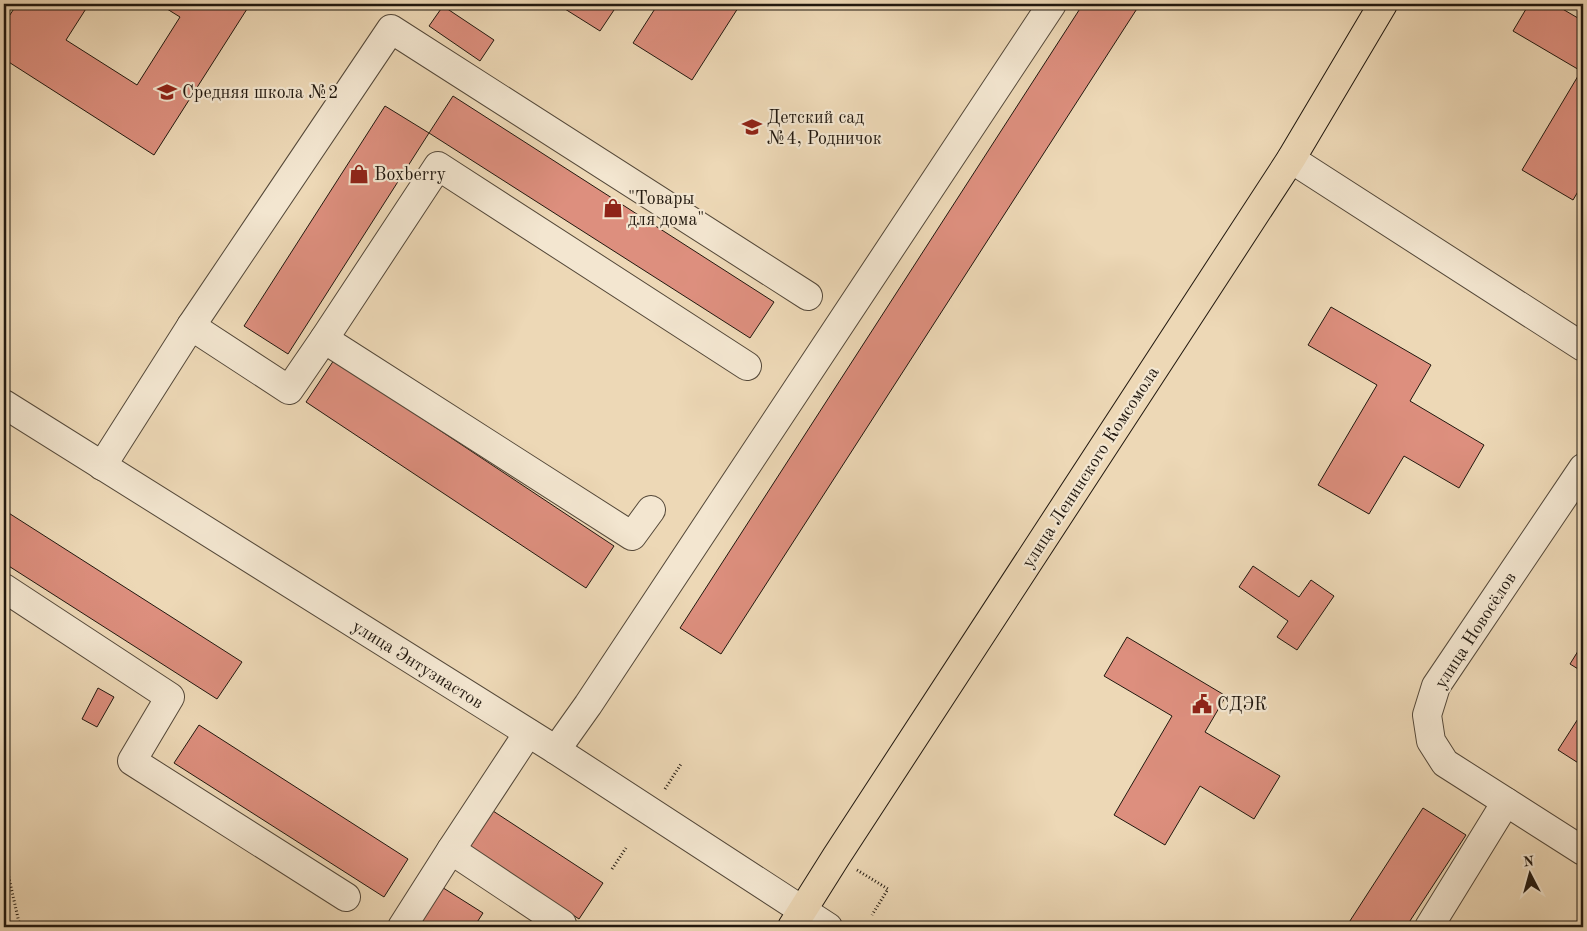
<svg xmlns="http://www.w3.org/2000/svg" width="1587" height="931" viewBox="0 0 1587 931" font-family="'Old Standard TT',serif">
<style>
.building{fill:#dd8f7e;stroke:#21180f}
.lines{fill:none;stroke-linecap:round;stroke-linejoin:round}
.minor-casing{stroke:#544839;stroke-width:30}
.major-casing{stroke:#21180f;stroke-width:30}
.path{stroke:#21180f;stroke-width:3;stroke-dasharray:1 2.5;stroke-linecap:butt}
.minor{stroke:#f3e6d0;stroke-width:28}
.major{stroke:#edd8b6;stroke-width:28}
.labels{text-anchor:middle;stroke-width:4.5;stroke-linejoin:round;paint-order:stroke}
.poi-label{font-size:18px;fill:#21180f;stroke:#f3e6d0;text-anchor:start}
.street-label{font-size:18px;fill:#21180f;stroke:#f3e6d0}
</style>
<rect width="100%" height="100%" fill="#edd8b6"/>
<filter id="stains"><feTurbulence type="fractalNoise" baseFrequency=".004" numOctaves="4"/><feColorMatrix values="0 0 0 0 .2 0 0 0 0 .09 0 0 0 0 .02 0 0 0 .5 -.17"/></filter>
<radialGradient id="worn" r=".72"><stop offset=".6" stop-color="#630" stop-opacity="0"/><stop offset="1" stop-color="#630" stop-opacity=".3"/></radialGradient>
<g class="building">
<polygon points="17,4 89,4 66,40 137,85 180,17 159,4 239,4 247,9 154,155 4,59 4,24"/>
<polygon points="557,4 618,4 600,31"/>
<polygon points="658,4 731,4 738,8 692,80 633,43"/>
<polygon points="1083,4 1140,4 721,654 680,628"/>
<polygon points="1529,4 1554,4 1583,21 1583,183 1573,200 1522,170 1581,71 1513,31"/>
<polygon points="443,6 494,40 480,61 429,26"/>
<polygon points="453,96 774,302 750,338 429,133"/>
<polygon points="385,106 429,133 288,354 244,326"/>
<polygon points="1331,307 1431,365 1410,401 1484,445 1459,488 1404,456 1369,514 1318,485 1377,385 1308,345"/>
<polygon points="334,360 614,546 586,588 306,402"/>
<polygon points="4,510 242,662 217,699 4,563"/>
<polygon points="1253,566 1299,597 1311,580 1334,596 1297,650 1277,637 1288,621 1239,587"/>
<polygon points="1127,637 1226,696 1205,732 1280,776 1254,819 1200,786 1165,845 1114,815 1172,716 1104,676"/>
<polygon points="1583,643 1583,672 1570,664"/>
<polygon points="98,688 114,697 97,727 82,719"/>
<polygon points="1583,711 1583,766 1558,750"/>
<polygon points="199,725 408,859 384,897 174,763"/>
<polygon points="1423,808 1466,835 1406,927 1346,927"/>
<polygon points="490,809 603,883 579,919 466,844"/>
<polygon points="437,884 483,913 474,927 410,927"/>
</g>
<g class="lines">
<defs>
<g id="minor">
<polyline points="1291,159 1583,347"/>
<polyline points="191,326 289,390 324,339 438,166 747,366"/>
<polyline points="324,339 632,536 651,510"/>
<polyline points="4,404 556,750 828,927"/>
<polyline points="102,466 191,326 391,29 808,296"/>
<polyline points="1583,468 1436,686 1427,715 1431,741 1445,763 1583,851"/>
<polyline points="4,588 170,697 132,761 346,897"/>
<polyline points="556,750 588,705 1052,4"/>
<polyline points="451,850 562,924 560,927"/>
<polyline points="402,927 451,850 528,733"/>
<polyline points="1429,927 1506,802"/>
</g>
<polyline id="major" points="792,927 836,857 1291,159 1383,4"/>
</defs>
<use href="#minor" class="minor-casing"/>
<use href="#major" class="major-casing"/>
<g class="path">
<polyline points="665,789 681,764"/>
<polyline points="4,856 20,927"/>
<polyline points="612,869 626,848"/>
<polyline points="857,870 888,889 872,915"/>
</g>
<use href="#minor" class="minor"/>
<use href="#major" class="major"/>
</g>
<defs>
<symbol id="school-bare" viewBox="-9 -9 18 18"><path d="M0-5L7-2L0 1L-7-2ZM-4 1L0 2.5L4 1V4Q0 6-4 4Z" fill="#8f2418" stroke="#f3e6d0" stroke-width="2.5" paint-order="stroke"/></symbol>
<symbol id="shop-bare" viewBox="-9 -9 18 18"><path d="M-5-2.5h2.3a2.7 3.5 0 0 1 5.4 0H5L5.5 6h-11ZM-1.5-2.5h3a1.5 2.3 0 0 0-3 0Z" fill="#8f2418" stroke="#f3e6d0" stroke-width="2.5" paint-order="stroke"/></symbol>
<symbol id="civic-bare" viewBox="-9 -9 18 18"><path d="M-.6-6.5H3V-4.5H.6V-3L4-1V1h2V6H-6V1h2V-1L-.6-3ZM-1.2 2.5V6h2.4V2.5Z" fill="#8f2418" stroke="#f3e6d0" stroke-width="2.5" paint-order="stroke"/></symbol>
</defs>
<g fill-rule="evenodd">
<use href="#school-bare" x="153" y="78" width="28" height="28"/>
<use href="#school-bare" x="738" y="113" width="28" height="28"/>
<use href="#shop-bare" x="345" y="160" width="28" height="28"/>
<use href="#shop-bare" x="599" y="194" width="28" height="28"/>
<use href="#civic-bare" x="1188" y="690" width="28" height="28"/>
</g>
<g class="labels">
<g class="poi-label">
<text x="182" y="98">Средняя школа №2</text>
<text x="767" y="123">Детский сад<tspan x="767" dy="21">№4, Родничок</tspan></text>
<text x="374" y="180">Boxberry</text>
<text x="628" y="204">"Товары<tspan x="628" dy="21">для дома"</tspan></text>
<text x="1217" y="710">СДЭК</text>
</g>
<g class="street-label">
<text transform="translate(1090 467) rotate(-57)" y="6">улица Ленинского Комсомола</text>
<text transform="translate(1475 630) rotate(-57)" y="6">улица Новосёлов</text>
<text transform="translate(418 664) rotate(32)" y="6">улица Энтузиастов</text>
</g>
</g>
<rect width="1587" height="931" fill="none" stroke="#edd8b6" stroke-width="20"/>
<rect x="5" y="5" width="1577" height="921" fill="none" stroke="#21180f" stroke-width="2.5"/>
<rect x="10" y="10" width="1567" height="911" fill="none" stroke="#21180f"/>
<g transform="translate(1530 874) rotate(354)" stroke="#f3e6d0" stroke-width="4" paint-order="stroke">
<path d="M0-4L9 19L0 12L-9 19Z" fill="#21180f"/>
<text y="-8" font-size="14" font-weight="bold" text-anchor="middle" fill="#21180f">N</text>
</g>
<rect width="100%" height="100%" filter="url(#stains)"/>
<rect width="100%" height="100%" fill="url(#worn)"/>
</svg>
